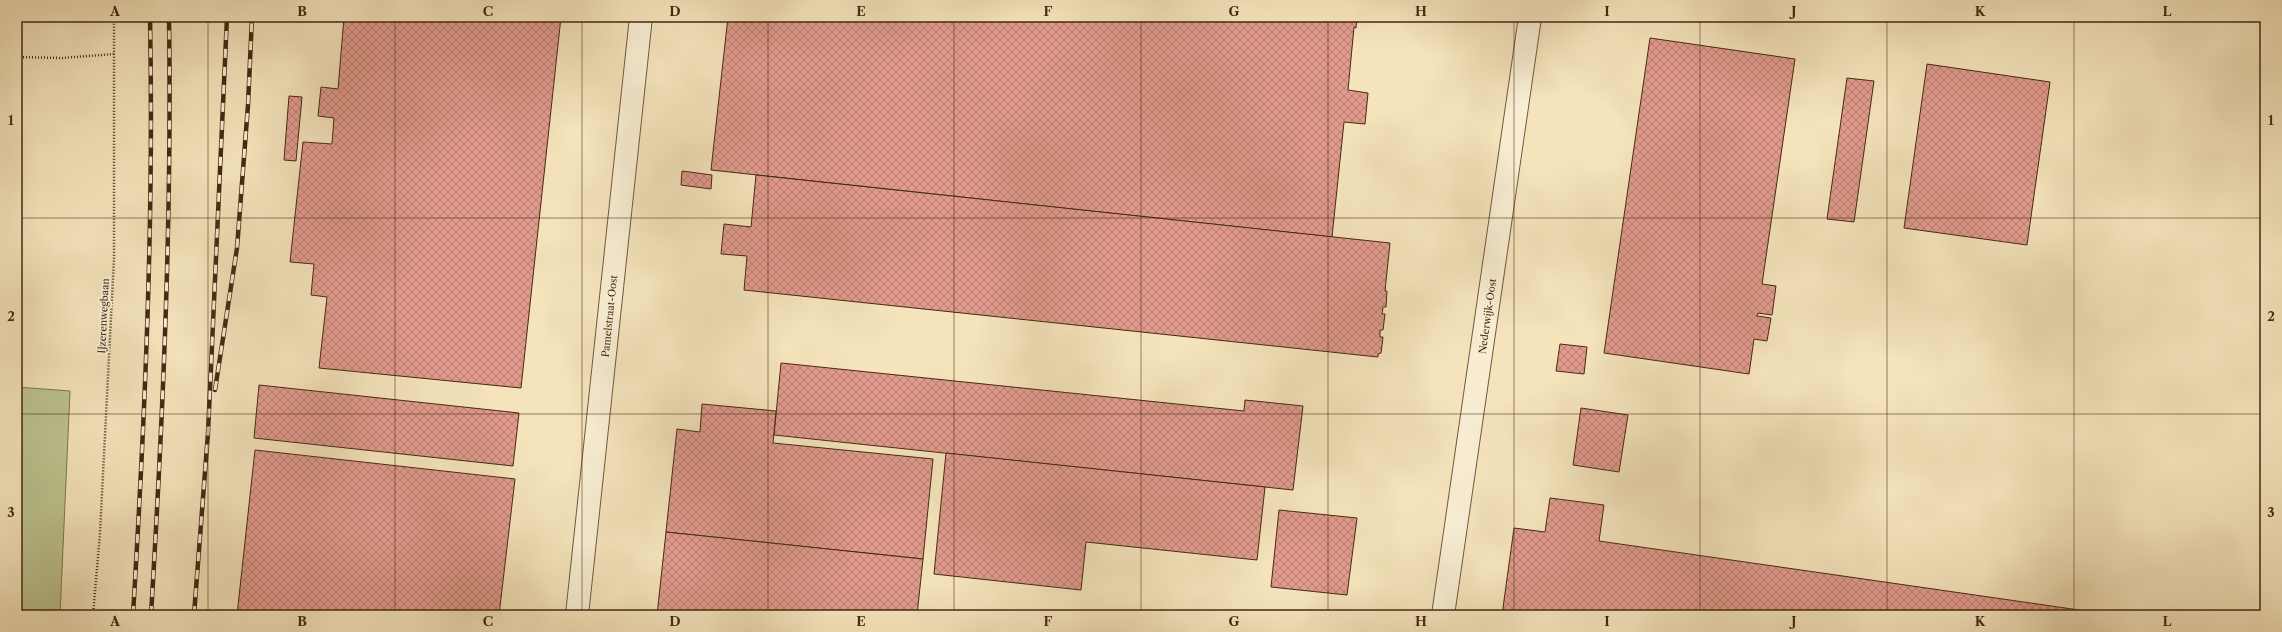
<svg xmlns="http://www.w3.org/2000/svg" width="2282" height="632" font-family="'Libre Caslon Text',serif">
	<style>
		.green { fill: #bcc390; stroke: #807650 }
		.building { fill: url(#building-cross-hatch); stroke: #452911 }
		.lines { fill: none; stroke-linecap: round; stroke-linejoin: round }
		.street-casing { stroke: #71583c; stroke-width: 24 }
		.path { stroke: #452911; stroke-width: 2.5; stroke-dasharray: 1 2; stroke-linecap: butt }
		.street { stroke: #f8edd3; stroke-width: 22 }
		.rail-casing { stroke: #452911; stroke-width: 4.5 }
		.rail { stroke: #f8edd3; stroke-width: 3; stroke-dasharray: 9; stroke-linecap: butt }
		.grid { fill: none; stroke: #452911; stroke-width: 1; stroke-opacity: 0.55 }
		.labels { text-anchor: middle; stroke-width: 4; stroke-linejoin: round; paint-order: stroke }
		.street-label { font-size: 10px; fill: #452911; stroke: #f8edd3 }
		.neatline { fill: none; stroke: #452911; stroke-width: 1.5 }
		.grid-label { font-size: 13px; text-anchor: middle; font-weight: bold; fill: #452911 }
	</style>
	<defs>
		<pattern id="building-cross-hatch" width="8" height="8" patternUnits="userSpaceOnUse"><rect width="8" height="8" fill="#e19a8d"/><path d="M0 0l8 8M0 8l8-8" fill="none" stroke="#b87e72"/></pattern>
	</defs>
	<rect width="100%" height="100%" fill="#f4e3bb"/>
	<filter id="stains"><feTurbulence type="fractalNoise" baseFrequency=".005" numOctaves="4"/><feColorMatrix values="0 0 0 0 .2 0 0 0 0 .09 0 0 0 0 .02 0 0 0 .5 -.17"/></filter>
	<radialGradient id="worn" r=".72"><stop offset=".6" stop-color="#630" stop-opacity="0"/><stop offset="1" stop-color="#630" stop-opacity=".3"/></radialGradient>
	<path class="green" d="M17 387 70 391 60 615H17Z"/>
	<g class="building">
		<path d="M344 17H561L521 388 319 368 327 297 311 295 314 264 290 262 303 142 332 144 334 118 318 116 321 87 338 89Z"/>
		<path d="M728 17H1357L1356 28 1354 27 1348 90 1368 93 1365 124 1344 122 1332 237 711 170Z"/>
		<path d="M1650 38 1795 59 1762 284 1776 286 1772 315 1758 313 1757 316 1771 318 1767 341 1754 339 1749 374 1604 353Z"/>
		<path d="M1927 64 2050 82 2027 245 1904 228Z"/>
		<path d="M1847 78 1874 81 1854 222 1827 219Z"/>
		<path d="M289 96 302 97 296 161 284 160Z"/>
		<path d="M682 171 712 175 711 189 681 185Z"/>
		<path d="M756 175 1390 243 1385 291H1387L1386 307H1383L1382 314H1385L1383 330H1380V337H1383L1381 353 1378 354V357L744 290 747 256 721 254 724 224 751 227Z"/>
		<path d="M1560 344 1587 347 1584 374 1556 371Z"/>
		<path d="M781 363 1244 411 1245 400 1303 406 1293 490 774 435Z"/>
		<path d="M259 385 519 413 513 466 254 438Z"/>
		<path d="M702 404 776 411 773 443 933 459 923 559 666 532 677 429 700 432Z"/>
		<path d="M1581 408 1628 415 1619 472 1573 465Z"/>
		<path d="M255 450 515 479 499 615H237Z"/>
		<path d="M946 453 1265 487 1257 560 1086 542 1081 590 934 574Z"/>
		<path d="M1550 498 1604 505 1599 541 2114 615H1502L1514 528 1545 532Z"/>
		<path d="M1279 510 1357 518 1347 595 1271 587Z"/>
		<path d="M666 532 923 559 917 615H657Z"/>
	</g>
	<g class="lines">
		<defs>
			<g id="street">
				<path d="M577 615 641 17"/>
				<path d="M1443 615 1530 17"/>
			</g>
		</defs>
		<use href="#street" class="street-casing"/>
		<g class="path">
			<path d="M17 57 62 58 114 54"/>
			<path d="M93 615 100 533 114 259V17"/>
		</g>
		<use href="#street" class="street"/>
		<defs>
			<g id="rail">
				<path d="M215 390 237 248 248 105 252 17"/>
				<path d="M133 615C145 416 154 217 150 17"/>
				<path d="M151 615C163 416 172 217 169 17"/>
				<path d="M194 615 208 433 227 17"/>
			</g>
		</defs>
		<use href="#rail" class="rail-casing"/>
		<use href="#rail" class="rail"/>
	</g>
	<path class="grid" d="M208 17V615M395 17V615M582 17V615M768 17V615M954 17V615M1141 17V615M1328 17V615M1514 17V615M1700 17V615M1887 17V615M2074 17V615M17 218H2265M17 414H2265"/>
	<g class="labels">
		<g class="street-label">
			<text transform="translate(103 316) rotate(-87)" y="4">IJzerenwegbaan</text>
			<text transform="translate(609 316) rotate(-84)" y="4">Pamelstraat-Oost</text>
			<text transform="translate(1487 316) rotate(-82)" y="4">Nederwijk-Oost</text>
		</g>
	</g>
	<rect width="2282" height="632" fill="none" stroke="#f4e3bb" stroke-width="44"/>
	<rect x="22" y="22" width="2238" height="588" class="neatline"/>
	<g class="grid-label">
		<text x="115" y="16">A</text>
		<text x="302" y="16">B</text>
		<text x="488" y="16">C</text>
		<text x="675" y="16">D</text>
		<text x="861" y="16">E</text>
		<text x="1048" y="16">F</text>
		<text x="1234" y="16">G</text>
		<text x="1421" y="16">H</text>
		<text x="1607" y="16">I</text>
		<text x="1794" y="16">J</text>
		<text x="1980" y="16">K</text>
		<text x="2167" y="16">L</text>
		<text x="11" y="125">1</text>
		<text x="2271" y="125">1</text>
		<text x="11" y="321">2</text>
		<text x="2271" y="321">2</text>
		<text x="11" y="517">3</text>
		<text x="2271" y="517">3</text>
		<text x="115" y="626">A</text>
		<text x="302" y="626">B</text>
		<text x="488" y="626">C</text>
		<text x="675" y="626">D</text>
		<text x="861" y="626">E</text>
		<text x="1048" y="626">F</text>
		<text x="1234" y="626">G</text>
		<text x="1421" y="626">H</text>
		<text x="1607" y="626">I</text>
		<text x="1794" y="626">J</text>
		<text x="1980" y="626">K</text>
		<text x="2167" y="626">L</text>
	</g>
	<rect width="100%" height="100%" filter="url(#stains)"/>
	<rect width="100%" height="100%" fill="url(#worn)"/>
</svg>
